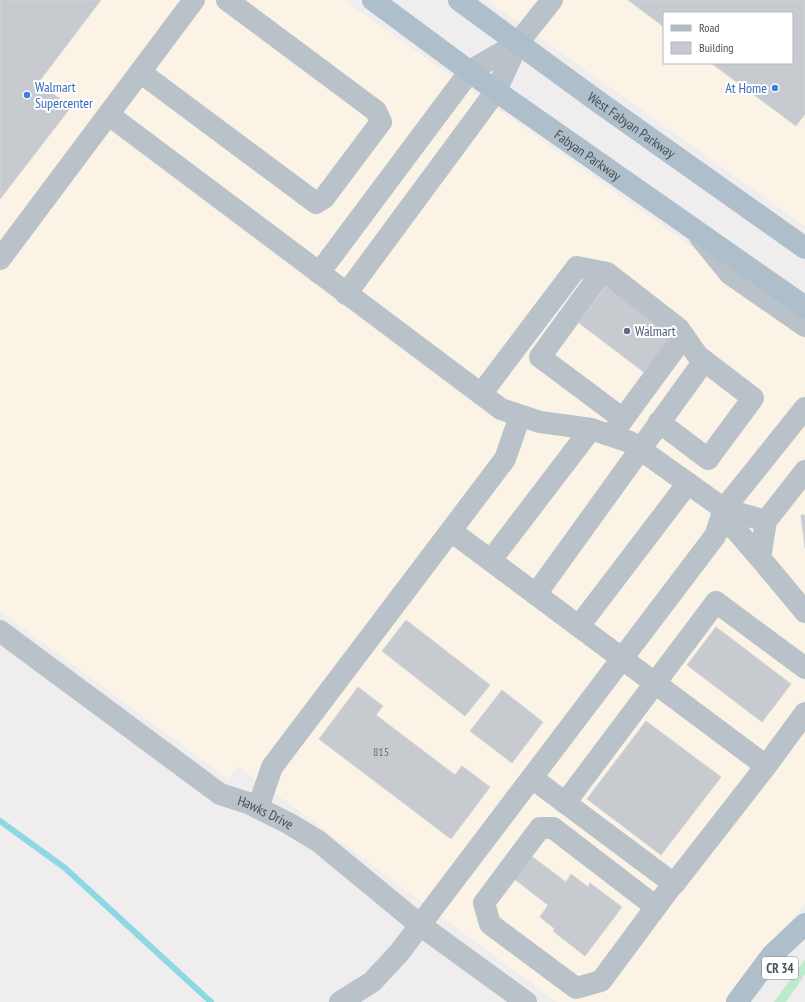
<svg xmlns="http://www.w3.org/2000/svg" width="805" height="1002" font-family="'PT Sans Narrow',sans-serif">
	<style>
		.commercial { fill: #faf3e6; fill-rule: evenodd }
		.green { fill: #beeacc }
		.lines { fill: none; stroke-linecap: round; stroke-linejoin: round }
		.stream { stroke: #8ed8e4; stroke-width: 6 }
		.building { fill: #c7cacf; stroke: #d1d4d8 }
		.minor { stroke: #b9c2c8; stroke-width: 22 }
		.major { stroke: #aebeca; stroke-width: 22 }
		.shop-dot { fill: #3f7fe0; stroke: #fff; stroke-width: 1.5 }
		.service-dot { fill: #5c6f8a; stroke: #fff; stroke-width: 1.5 }
		.labels { text-anchor: middle; stroke-width: 4; stroke-linejoin: round; paint-order: stroke }
		.number-label { font-size: 12px; fill: #676f76 }
		.shield { fill: #fff; stroke: #7e858a; stroke-width: 1 }
		.shield-label { font-size: 13px; font-weight: bold; fill: #475158 }
		.shop-label { font-size: 14px; fill: #366cbe; stroke: #fff; text-anchor: start }
		.street-label { font-size: 14px; fill: #475158; stroke: #fff }
		.service-label { font-size: 14px; fill: #4e5e75; stroke: #fff; text-anchor: start }
	</style>
	<rect width="100%" height="100%" fill="#efeded"/>
	<g class="commercial">
		<path d="M0 0H344L805 327V903L733 1002H557L238 766 228 779 0 611Z"/>
		<path d="M487 0H805V226ZM664 13H792V63H664Z"/>
	</g>
	<path class="green" d="M805 959V974L786 1002H774Z"/>
	<g class="lines">
		<path class="stream" d="M0 821 65 868 211 1002"/>
	</g>
	<g class="building">
		<path d="M0 0H101L38 83 71 107 0 199Z"/>
		<path d="M628 0H805V114L796 126 711 63H792V13H664V27Z"/>
		<path d="M606 286 676 338 649 376 579 323Z"/>
		<path d="M801 515H805V548Z"/>
		<path d="M406 620 490 685 465 716 382 651Z"/>
		<path d="M716 627 791 684 762 722 687 665Z"/>
		<path d="M358 687 383 706 376 715 455 775 462 766 490 787 451 839 319 739Z"/>
		<path d="M502 690 543 722 512 763 470 731Z"/>
		<path d="M646 721 721 777 661 855 587 799Z"/>
		<path d="M530 855 566 882 571 874 588 887 590 883 622 907 585 956 553 931 555 929 540 917 548 905 513 878Z"/>
	</g>
	<g class="lines">
		<g class="minor">
			<path d="M140 72 316 203 324 198 381 122 376 111 227 0"/>
			<path d="M109 115 501 409 540 422 591 429 630 442 724 509 766 521"/>
			<path d="M700 237 730 274 805 326"/>
			<path d="M0 259 194 0"/>
			<path d="M602 272 540 357 623 419"/>
			<path d="M319 273 470 71 518 43"/>
			<path d="M346 294 496 91 518 43 552 0"/>
			<path d="M481 394 577 267 607 273 679 329 698 356 753 398 708 459 659 422"/>
			<path d="M615 430 684 336"/>
			<path d="M805 471 766 521 760 558 805 612"/>
			<path d="M720 523 735 529 760 558"/>
			<path d="M451 531 766 766 674 884 532 778"/>
			<path d="M491 560 591 429"/>
			<path d="M536 594 704 361"/>
			<path d="M579 626 688 483"/>
			<path id="s1" d="M0 631 220 794 248 803 288 823 318 841 420 925 526 1002"/>
			<path d="M766 766 805 713"/>
			<path d="M565 803 716 602 805 668"/>
			<path d="M258 808 272 767 505 459 520 416"/>
			<path d="M656 907 553 828H540L484 903 490 924 576 988 601 981 673 884"/>
			<path d="M340 1002 372 982 399 953 420 925 715 536 724 509 805 408"/>
		</g>
		<g class="major">
			<path id="s2" d="M373 0 496 91 805 307"/>
			<path id="s3" d="M459 0 600 103 805 248"/>
			<path d="M737 1002 772 955 805 924"/>
		</g>
	</g>
	<g class="shop-dot">
		<circle cx="775" cy="88" r="4"/>
		<circle cx="27" cy="95" r="4"/>
	</g>
	<circle class="service-dot" cx="627" cy="331" r="4"/>
	<g class="labels">
		<g class="number-label">
			<text x="381" y="756">815</text>
		</g>
		<rect class="shield" x="762" y="957" width="36" height="22" rx="3"/>
		<g class="shield-label">
			<text x="780" y="973">CR 34</text>
		</g>
		<g class="shop-label">
			<text x="35" y="92">Walmart<tspan x="35" dy="16">Supercenter</tspan></text>
			<text x="767" y="93" text-anchor="end">At Home</text>
		</g>
		<g class="street-label">
			<text dy="5" stroke="none"><textPath href="#s3" startOffset="213">West Fabyan Parkway</textPath></text>
			<text dy="5" stroke="none"><textPath href="#s2" startOffset="265">Fabyan Parkway</textPath></text>
			<text dy="5" stroke="none"><textPath href="#s1" startOffset="323">Hawks Drive</textPath></text>
		</g>
		<g class="service-label">
			<text x="635" y="336">Walmart</text>
		</g>
	</g>
	<rect x="663" y="12" width="130" height="52" fill="#ffffff" stroke="#b5b9bc"/>
	<rect x="671" y="25" width="20" height="6" fill="#aebeca" stroke="#b5b9bc"/>
	<text x="699" y="32" font-size="12" fill="#475158">Road</text>
	<rect x="671" y="42" width="20" height="12" fill="#c7cacf" stroke="#b5b9bc"/>
	<text x="699" y="52" font-size="12" fill="#475158">Building</text>
</svg>
